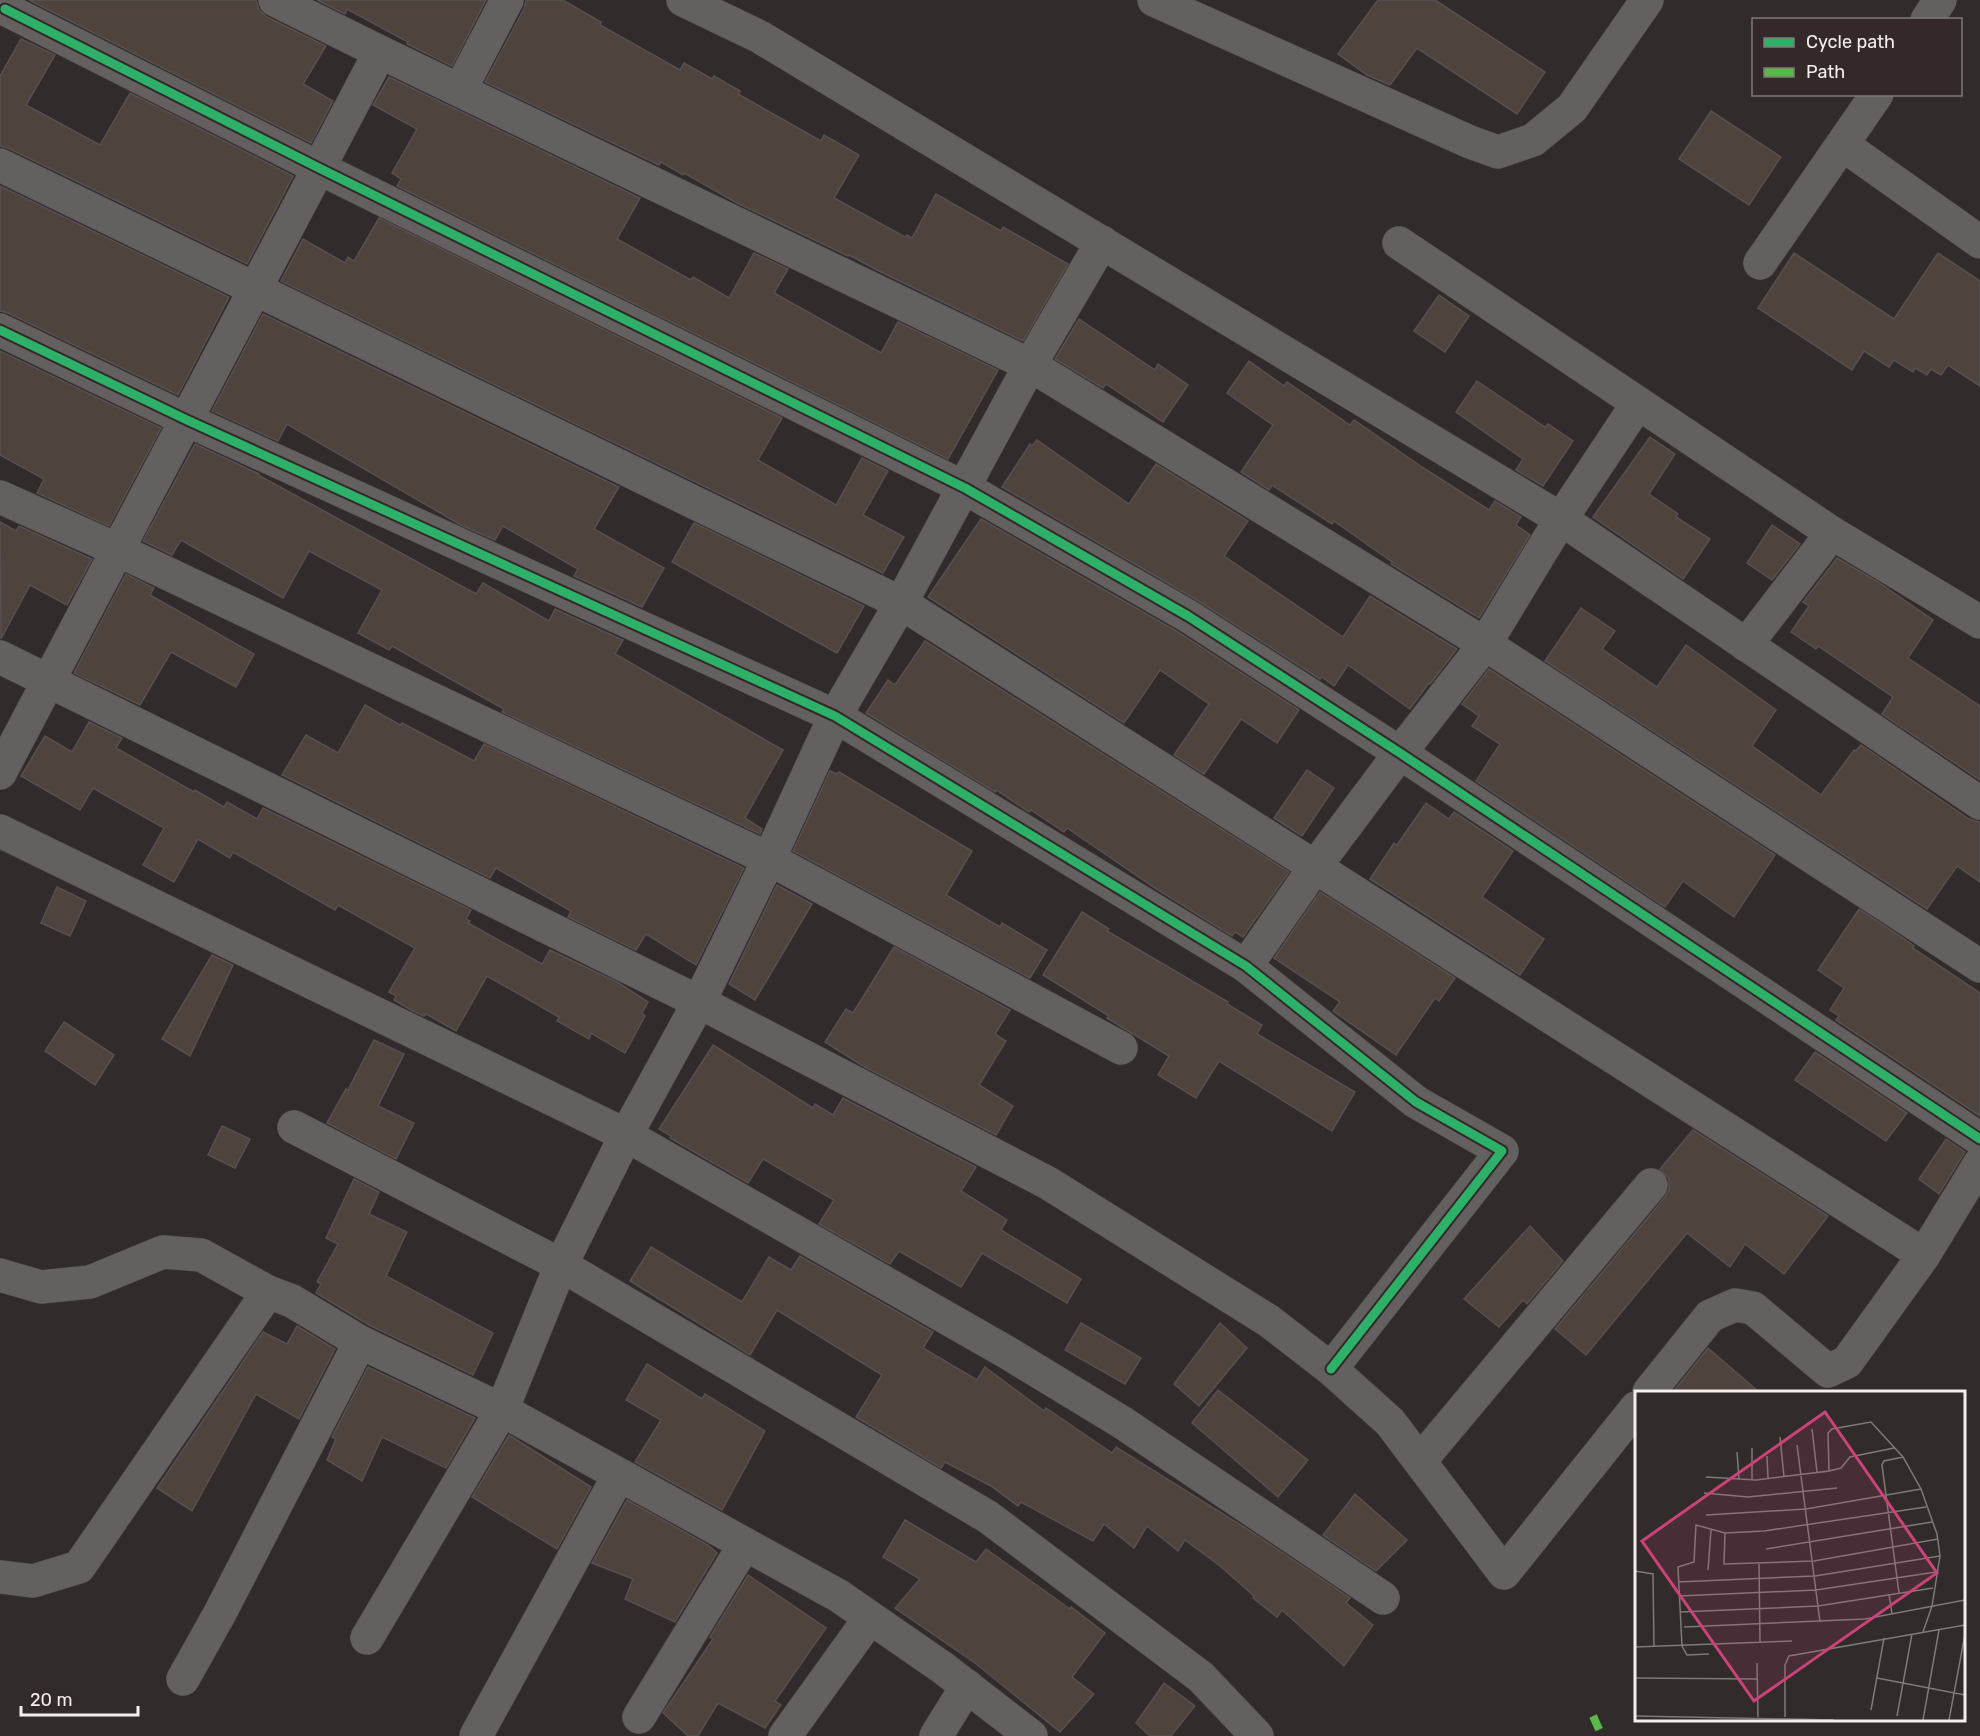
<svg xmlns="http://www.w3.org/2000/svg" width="1980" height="1736" font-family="Rubik,sans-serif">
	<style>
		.building { fill: #4f433e; stroke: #565150; stroke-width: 1.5 }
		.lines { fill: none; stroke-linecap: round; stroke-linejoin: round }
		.minor-casing { stroke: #4d4848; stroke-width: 34 }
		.tertiary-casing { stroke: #4d4848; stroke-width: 34 }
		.minor { stroke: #646060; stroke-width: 33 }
		.tertiary { stroke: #646060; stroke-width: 33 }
		.quiet { stroke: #58b947; stroke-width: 8; stroke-dasharray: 15 8; stroke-linecap: butt }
		.cycleway-casing { stroke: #332929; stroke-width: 13 }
		.cycleway { stroke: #2db169; stroke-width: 9 }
		.inset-road { fill: none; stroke: #7f7979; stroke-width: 1.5 }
		.view { fill: #cc4378; fill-opacity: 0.15; stroke: #cc4378; stroke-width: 3 }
		.inset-edge { fill: none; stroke: #f5eeee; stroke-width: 3 }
	</style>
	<rect width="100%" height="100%" fill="#312b2b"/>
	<g class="building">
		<path d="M29 0H256L259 10 267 17 326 46 303 84 333 101 311 143Z"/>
		<path d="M317 0H486L452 66 407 44 408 42 347 9 345 14Z"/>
		<path d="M526 0H563L601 22 600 25 680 70 684 63 712 79 714 76 740 91 738 94 821 141 824 135 859 155 834 198 905 237 907 235 912 238 936 194 1001 231 1003 227 1068 264 1023 341 877 270 849 255 848 256 737 203 684 173 683 175 661 162 659 165 485 82 524 9Z"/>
		<path d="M1378 0H1435L1545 72 1517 114 1417 48 1390 85 1367 75 1338 54Z"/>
		<path d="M21 39 55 55 26 105 100 145 130 93 293 176 247 264 8 148 0 146V76Z"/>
		<path d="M389 77 640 198 617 239 691 280 693 277 729 298 754 253 788 269 774 293 881 353 898 322 998 370 948 459 397 186 401 179 392 173 417 129 373 105Z"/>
		<path d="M1711 111 1781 157 1749 205 1679 159Z"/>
		<path d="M0 186 229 297 178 395 8 313 0 311Z"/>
		<path d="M379 218 782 418 758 460 836 505 862 458 888 471 863 515 904 537 883 573 281 281 303 239 345 263 348 257 354 261Z"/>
		<path d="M1794 253 1894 319 1938 253 1980 281V386L1948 365 1941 375 1931 369 1927 375 1915 368 1913 372 1894 360 1889 367 1864 351 1852 370 1758 308Z"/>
		<path d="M1439 295 1469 316 1445 352 1414 331Z"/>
		<path d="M263 314 619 487 594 529 664 568 642 607 574 576 578 569 503 526 495 540 461 525 287 424 278 441 212 411Z"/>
		<path d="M1079 319 1155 370 1158 364 1188 385 1163 422 1106 384 1103 388 1055 359Z"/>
		<path d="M0 351 161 428 109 526 37 493 44 479 0 455Z"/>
		<path d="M1249 361 1284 386 1287 382 1350 425 1354 420 1422 467 1489 510 1495 501 1521 517 1516 525 1530 535 1479 618 1391 564 1392 562 1334 521 1332 524 1272 485 1269 490 1241 472 1273 425 1227 393Z"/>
		<path d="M1477 381 1545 427 1548 424 1573 441 1543 486 1516 470 1523 459 1456 412Z"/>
		<path d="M1650 437 1675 454 1649 494 1678 514 1676 517 1710 539 1683 579 1593 517Z"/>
		<path d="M1037 440 1129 504 1156 464 1248 521 1224 556 1343 637 1370 596 1457 649 1430 684 1429 683 1410 709 1348 665 1334 686 1322 677 1320 679 1197 600 1002 487 1030 444 1032 446Z"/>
		<path d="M195 444 259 474 258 475 476 594 483 583 549 621 555 609 623 640 615 654 783 750 745 818 762 829 760 834 502 712 504 709 392 646 389 650 358 633 382 590 309 551 283 598 181 540 172 555 143 541Z"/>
		<path d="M981 519 1178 632 1299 710 1277 743 1241 719 1204 774 1174 755 1209 704 1160 670 1124 723 928 597Z"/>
		<path d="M0 522 16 531 19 526 92 559 67 605 30 585 1 639Z"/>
		<path d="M694 523 864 606 837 653 672 562Z"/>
		<path d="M1772 525 1800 544 1772 580 1747 563Z"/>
		<path d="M1837 558 1878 582 1933 620 1908 658 1980 706V780L1882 714 1893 697 1818 646 1816 649 1791 632 1809 606 1803 602Z"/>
		<path d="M126 574 154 588 150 595 254 654 236 687 171 652 140 705 74 673Z"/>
		<path d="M1581 608 1615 631 1602 649 1657 687 1686 645 1776 710 1752 746 1821 795 1854 750 1856 751 1861 745 1969 819 1980 822V882L1957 866 1927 909 1545 661Z"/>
		<path d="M925 641 1289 872 1243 937 1235 932 1232 936 1155 888 1067 828 1064 832 1031 810 1029 812 996 790 995 792 866 713 888 680 895 685Z"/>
		<path d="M1489 669 1775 855 1734 917 1683 881 1665 907 1476 781 1500 744 1472 726 1479 716 1462 704Z"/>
		<path d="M365 705 400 725 402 723 474 761 484 744 744 868 696 965 646 934 636 950 568 917 571 911 496 868 490 878 282 775 306 735 338 753Z"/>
		<path d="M89 722 122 738 116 748 194 792 195 790 224 807 227 802 257 819 263 808 471 910 466 919 470 921 468 923 542 964 550 950 617 982 648 1002 642 1013 645 1016 625 1053 591 1033 589 1039 557 1021 559 1017 487 976 456 1031 426 1014 424 1016 413 1011 394 1000 396 996 389 992 415 948 338 905 335 910 233 852 230 858 198 839 174 882 143 865 164 828 93 788 80 810 21 776 45 736 72 752Z"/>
		<path d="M1307 770 1334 788 1302 836 1274 818Z"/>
		<path d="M830 771 837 774 839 772 972 851 946 895 1000 927 1002 923 1047 950 1030 978 793 851Z"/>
		<path d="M1426 803 1449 819 1454 812 1513 851 1482 897 1544 939 1520 975 1370 879 1394 843 1397 845Z"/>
		<path d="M777 885 812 904 755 1000 729 984Z"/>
		<path d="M57 887 86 901 70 936 41 923Z"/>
		<path d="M1320 892 1455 978 1439 1001 1435 998 1396 1055 1333 1011 1340 1002 1274 958Z"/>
		<path d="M1859 909 1906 940 1914 946 1913 948 1980 993V1116L1836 1020 1839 1016 1830 1010 1844 988 1818 970Z"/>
		<path d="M1082 912 1109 929 1107 931 1228 1002 1227 1004 1262 1025 1257 1034 1355 1092 1332 1131 1219 1061 1196 1098 1158 1075 1169 1056 1107 1018 1109 1016 1043 975Z"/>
		<path d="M894 947 1010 1010 995 1034 1006 1041 979 1085 1013 1106 996 1135 863 1066 825 1042 846 1009 853 1013Z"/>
		<path d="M212 955 233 965 190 1056 162 1039Z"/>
		<path d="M64 1022 114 1055 95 1085 45 1051Z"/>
		<path d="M374 1040 404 1054 378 1106 414 1123 396 1159 327 1123 346 1089 348 1090Z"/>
		<path d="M713 1045 813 1108 815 1104 833 1115 843 1098 976 1167 961 1191 1007 1220 1001 1230 1081 1279 1067 1303 982 1253 961 1287 899 1251 890 1264 819 1224 834 1200 763 1159 748 1183 670 1138 671 1136 659 1129Z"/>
		<path d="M1815 1052 1907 1113 1886 1141 1795 1080Z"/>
		<path d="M222 1126 250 1139 235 1168 208 1155Z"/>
		<path d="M1693 1130 1828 1216 1784 1274 1745 1244 1730 1267 1687 1233 1586 1355 1555 1329 1665 1197 1669 1189V1179L1660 1169Z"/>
		<path d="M1946 1139 1965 1152 1939 1194 1919 1179Z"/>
		<path d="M354 1179 379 1192 369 1214 407 1232 386 1276 493 1333 473 1375 369 1325 316 1293 321 1284 317 1282 338 1244 326 1238Z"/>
		<path d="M1530 1226 1563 1261 1527 1304 1523 1300 1499 1327 1464 1299Z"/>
		<path d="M651 1247 742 1302 769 1257 791 1270 800 1256 933 1332 923 1348 977 1380 985 1367 1044 1411 1046 1408 1112 1453 1116 1447 1244 1527 1350 1598 1346 1603 1373 1625 1344 1666 1282 1610 1277 1617 1253 1598 1254 1596 1220 1566 1185 1540 1178 1551 1147 1526 1134 1548 1104 1524 1093 1541 1021 1502 1018 1506 991 1486 945 1462 941 1468 856 1417 882 1375 777 1310 750 1355 630 1281Z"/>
		<path d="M1081 1323 1141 1358 1125 1384 1065 1350Z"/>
		<path d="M1220 1323 1247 1348 1199 1406 1174 1384Z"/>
		<path d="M297 1326 335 1349 299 1419 256 1394 192 1511 157 1488 263 1332 287 1344Z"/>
		<path d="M1708 1348 1759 1392H1673Z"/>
		<path d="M647 1364 702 1399 705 1394 765 1431 722 1510 635 1462 661 1420 626 1400Z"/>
		<path d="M368 1367 475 1418 446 1468 382 1437 362 1481 327 1460 336 1439 332 1437Z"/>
		<path d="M1218 1390 1308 1460 1278 1497 1192 1423Z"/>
		<path d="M509 1435 591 1487 557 1549 472 1497Z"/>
		<path d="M1355 1494 1407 1540 1376 1571 1323 1535Z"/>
		<path d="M627 1500 708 1545 717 1553 675 1622 625 1599 633 1579 592 1563Z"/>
		<path d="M905 1520 976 1562 986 1549 1070 1609 1071 1607 1105 1633 1072 1677 1094 1694 1060 1732 975 1663 895 1608 920 1579 883 1557Z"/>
		<path d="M748 1575 826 1628 775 1701 781 1705 765 1728 718 1703 698 1736H688L663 1713 713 1639 710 1637Z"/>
		<path d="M1164 1683 1195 1706 1171 1736H1150L1136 1723Z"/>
	</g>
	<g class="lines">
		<defs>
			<g id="minor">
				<path d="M275 0 380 52 1030 365 1485 644 1980 966"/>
				<path d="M683 0 760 37 1561 519 1980 803"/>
				<path d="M5 9 319 168 965 488 1188 616 1400 753 1980 1139"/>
				<path d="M1927 20 1940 0"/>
				<path d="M460 90 507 0"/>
				<path d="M1843 145 1980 242"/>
				<path d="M0 165 901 603 1924 1255"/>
				<path d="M1399 243 1832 533 1980 622"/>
				<path d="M1760 263 1877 94"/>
				<path d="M0 330 187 420 835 716 1246 966 1416 1102 1502 1151 1331 1369"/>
				<path d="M0 497 118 550 769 859 1121 1048"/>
				<path d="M1746 645 1832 533"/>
				<path d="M0 657 699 1002 1048 1183 1269 1321 1331 1369 1390 1422 1504 1573 1636 1408"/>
				<path d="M0 773 380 52"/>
				<path d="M0 831 626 1135 1008 1353 1123 1423 1383 1598"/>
				<path d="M1246 966 1315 867 1400 753 1485 644 1561 519 1638 403"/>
				<path d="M294 1127 561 1265 988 1517 1201 1677 1257 1736"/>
				<path d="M0 1275 41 1287 90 1282 163 1252 201 1255 268 1292"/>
				<path d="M1649 1392 1710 1316 1735 1305 1753 1308 1828 1371 1847 1362 1924 1255 1980 1163"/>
				<path d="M1420 1461 1651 1185"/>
				<path d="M0 1577 33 1581 79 1567 268 1292 292 1301 360 1342 502 1410 839 1596 943 1668 1031 1736"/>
				<path d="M367 1638 502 1410 561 1265 626 1135 699 1002 769 859 835 716 901 603 1030 365 1102 242"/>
				<path d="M183 1679 220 1613 360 1342"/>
				<path d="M639 1717 745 1544"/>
				<path d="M476 1736 619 1475"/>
				<path d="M785 1736 870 1618"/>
				<path d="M936 1736 967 1686"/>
			</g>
			<path id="tertiary" d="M1154 0 1470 142 1498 152 1533 140 1572 108 1647 0"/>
		</defs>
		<use href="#minor" class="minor-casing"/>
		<use href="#tertiary" class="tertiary-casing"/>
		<use href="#minor" class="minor"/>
		<use href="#tertiary" class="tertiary"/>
		<path class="quiet" d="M1593 1716 1602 1736"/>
		<defs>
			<g id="cycleway">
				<path d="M5 9 319 168 965 488 1188 616 1400 753 1980 1139"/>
				<path d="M0 330 187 420 835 716 1246 966 1416 1102 1502 1151 1331 1369"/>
			</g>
		</defs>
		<use href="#cycleway" class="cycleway-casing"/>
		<use href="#cycleway" class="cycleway"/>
	</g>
	<g transform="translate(1635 1391)">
		<rect width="330" height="330" fill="#312b2b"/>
		<path class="inset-road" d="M177 38 182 81M145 46 149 86M162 54 185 231M102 61 104 89M132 65 133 87M194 80 206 77 215 66 259 57M71 86 121 89 194 80 193 42 197 38 236 31 268 66 286 98 302 143 305 165 297 215 288 241M117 89V57M69 102 113 106 202 97M71 124 171 118 286 98M90 142 89 173 179 170 303 148M131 158 297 131M124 173 125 251M73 179 76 139M0 180 18 183 19 256M43 191 180 185 305 165M264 202 247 74 249 70 268 66M254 203 257 223M44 205 181 199 301 181M46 221 183 215 298 197M49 236 230 228 330 209M0 256 157 250M74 263 52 264 47 255 43 176 59 171 61 134 90 142 129 140 291 116M122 272 123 326M0 287 122 288M242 287 330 304M236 319 249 247M0 325 199 329M262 325 277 243M150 326V274L154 265 330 234M288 329 304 239M314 329 330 243"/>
		<path class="view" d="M190 21 302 182 119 310 7 150Z"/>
		<rect width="330" height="330" class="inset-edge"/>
	</g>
	<rect x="1752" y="18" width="210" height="78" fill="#332929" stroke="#817878" stroke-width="1.5"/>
	<rect x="1764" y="38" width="30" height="9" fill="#2db169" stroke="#817878" stroke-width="1.5"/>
	<text x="1806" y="48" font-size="18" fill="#f5eeee">Cycle path</text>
	<rect x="1764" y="68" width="30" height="9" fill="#58b947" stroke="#817878" stroke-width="1.5"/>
	<text x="1806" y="78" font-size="18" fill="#f5eeee">Path</text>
	<path d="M21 1706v9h117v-9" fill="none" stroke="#f5eeee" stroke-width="3"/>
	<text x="30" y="1706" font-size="18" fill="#f5eeee" stroke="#332929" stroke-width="4.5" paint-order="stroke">20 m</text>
</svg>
